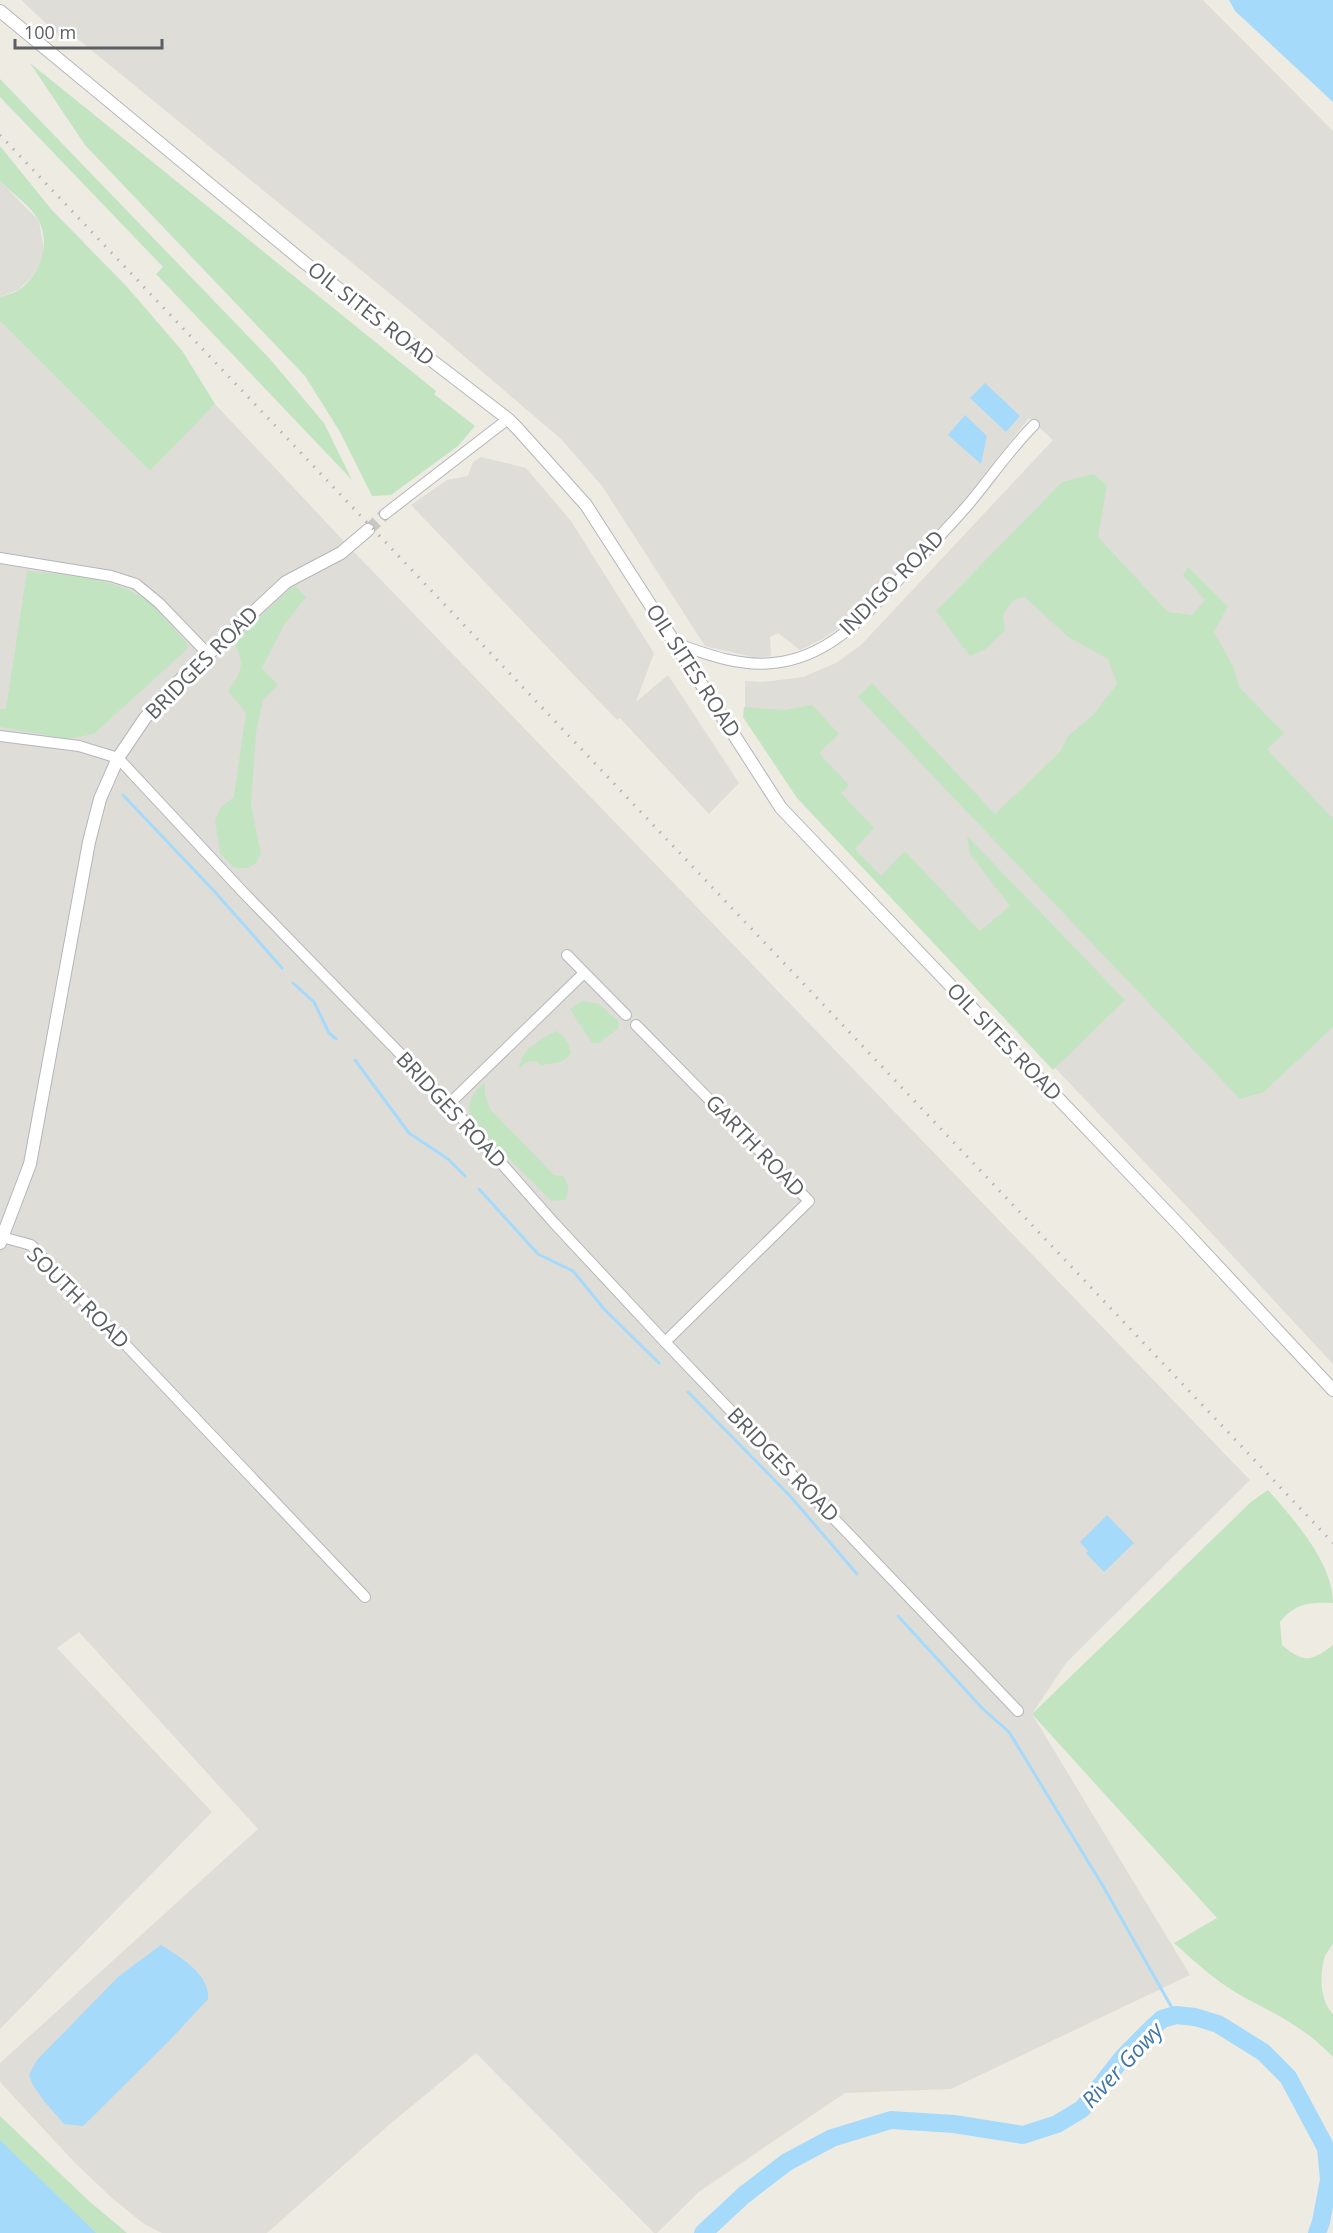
<svg xmlns="http://www.w3.org/2000/svg" width="1333" height="2233" font-family="'Open Sans',sans-serif">
	<style>
		.industrial { fill: #dfddd8 }
		.green { fill: #c3e4c1 }
		.water { fill: #a5dafb }
		.lines { fill: none; stroke-linecap: round; stroke-linejoin: round }
		.stream { stroke: #a5dafb; stroke-width: 3 }
		.river { stroke: #a5dafb; stroke-width: 18 }
		.tertiary-tunnel { stroke: #c9c8c3; stroke-width: 12; stroke-dasharray: 12 6; stroke-linecap: butt }
		.minor-casing { stroke: #b4b6ba; stroke-width: 12 }
		.tertiary-casing { stroke: #b4b6ba; stroke-width: 14 }
		.minor { stroke: #fff; stroke-width: 10 }
		.tertiary { stroke: #fff; stroke-width: 12 }
		.rail { stroke: #b2b3b3; stroke-width: 3; stroke-dasharray: 1.5 8; stroke-linecap: butt }
		.labels { text-anchor: middle; stroke-width: 6; stroke-linejoin: round; paint-order: stroke }
		.street-label { font-size: 21px; fill: #5b5f63; stroke: #fff }
		.water-label { font-size: 22px; font-style: italic; fill: #4176a4; stroke: #fff }
	</style>
	<rect width="100%" height="100%" fill="#eeebe3"/>
	<g class="industrial">
		<path d="M21 0H1203L1333 131V1364L1190 1210 800 799 745 716V681L763 682 803 677 836 663 861 645 1053 440 1029 418 956 510 852 620 822 639 800 650 778 633 770 637 771 656 757 658 705 646 602 486 561 439 416 315 90 49 73 35 66 42Z"/>
		<path d="M0 181 39 221 44 251 40 265 31 278 18 290 0 297Z"/>
		<path d="M0 321 150 471 215 404 355 553 1250 1480 1066 1663 1032 1714 1190 1975 951 2089 845 2093 700 2191 657 2233H654L476 2053 390 2124 267 2233H162L144 2224 112 2198 75 2163 0 2082V2063L258 1829 79 1632 57 1648 212 1812 0 2029Z"/>
		<path d="M481 457 526 468 571 521 654 653 636 702 668 675 739 783 709 814 620 718 617 720 411 505 447 480 468 476 473 462Z"/>
	</g>
	<g class="green">
		<path d="M30 63 436 391 434 394 475 426 458 446 391 495 372 496 340 432 305 376 85 145Z"/>
		<path d="M0 79 270 359 324 423 352 480 156 274 163 267 0 97Z"/>
		<path d="M0 146 51 209 128 288 183 352 215 404 150 471 0 321V297C5 295 12 294 17 291 40 277 51 245 39 221 31 206 12 193 0 181Z"/>
		<path d="M1093 474 1107 485 1098 537 1168 612 1192 615 1205 600 1183 575 1188 567 1228 606 1214 632 1234 668 1239 687 1284 733 1267 749 1333 819V1027L1264 1092 1240 1099 858 697 872 683 995 814 1060 752 1068 736 1093 715 1117 684 1108 659 1068 637 1025 597 1014 600 1003 614 1005 630 986 649 970 656 936 611 1062 482Z"/>
		<path d="M27 571C64 575 107 576 140 596 158 607 172 627 186 642L188 648 94 734 68 739 0 727V709H6Z"/>
		<path d="M294 585 306 597 284 625 262 668 278 685 263 700 256 732 251 804 261 854 256 863 248 868H234L220 853 215 820 221 807 234 797 246 713 228 691C240 674 246 665 235 645L245 631Z"/>
		<path d="M812 705 839 734 819 753 849 785 841 793 874 828 855 849 881 876 905 851 980 931 1010 906 970 854 967 836 1125 1000 1053 1070 797 798 743 717 744 707 784 710Z"/>
		<path d="M582 1001 599 1004 619 1022 618 1029 598 1043H592L570 1009Z"/>
		<path d="M556 1031C565 1037 569 1043 571 1053 564 1064 553 1063 541 1065L536 1061 527 1062 519 1068C523 1047 539 1041 556 1031Z"/>
		<path d="M485 1082V1096L490 1109 554 1175 563 1176C570 1185 569 1190 565 1200L551 1201 472 1121C464 1104 473 1093 485 1082Z"/>
		<path d="M1268 1490C1293 1519 1333 1562 1333 1603 1310 1602 1295 1603 1280 1622L1282 1645C1303 1663 1311 1662 1333 1645V1944C1331 1947 1327 1952 1325 1956 1319 1974 1320 2001 1333 2014V2057C1305 2027 1275 2014 1240 1995 1216 1981 1195 1962 1174 1943L1217 1918 1032 1714 1252 1501Z"/>
		<path d="M0 2116 90 2202 127 2233H0Z"/>
	</g>
	<g class="water">
		<path d="M1229 0H1333V102L1235 11Z"/>
		<path d="M985 383 1020 416 1006 432 970 398Z"/>
		<path d="M965 415 987 436 981 464 948 435Z"/>
		<path d="M1107 1515 1134 1543 1104 1572 1086 1553 1088 1551 1080 1542Z"/>
		<path d="M161 1945C179 1956 211 1975 208 1999L169 2041 83 2126 64 2124 44 2101 33 2085 29 2075 37 2060 119 1976Z"/>
		<path d="M0 2140 1 2141 96 2233H0Z"/>
	</g>
	<g class="lines">
		<g class="stream">
			<path d="M123 795 215 892 282 968"/>
			<path d="M293 983 314 1002 329 1033 336 1039"/>
			<path d="M355 1060 409 1133 448 1159 465 1176"/>
			<path d="M479 1189 538 1254 573 1271 605 1310 659 1363"/>
			<path d="M688 1392 791 1497 857 1574"/>
			<path d="M898 1616 983 1709 1009 1732 1103 1886 1176 2015"/>
		</g>
		<path class="river" d="M703 2233 744 2195 787 2162 832 2138 891 2120 954 2124 1023 2135 1057 2124 1082 2109 1124 2056 1151 2029 1162 2019 1176 2015 1195 2017 1218 2024 1263 2052 1288 2077 1326 2148 1329 2180 1321 2222 1317 2233"/>
		<path class="tertiary-tunnel" d="M368 530 385 514"/>
		<defs>
			<g id="minor">
				<path d="M385 514 508 419"/>
				<path d="M0 558 111 576 136 584 159 603 208 654"/>
				<path d="M675 643C706 654 739 667 773 663 829 658 866 615 902 576 924 553 946 530 967 506 990 479 1009 450 1034 425"/>
				<path d="M0 736 79 746 118 758 242 891 449 1104 555 1224 665 1342 1018 1711"/>
				<path d="M567 955 626 1015"/>
				<path d="M636 1025 809 1201 665 1342"/>
				<path d="M449 1104 584 973"/>
				<path d="M2 1237 31 1245 365 1597"/>
			</g>
			<g id="tertiary">
				<path d="M0 11 305 263 508 419 517 428 586 505 781 808 1181 1227 1333 1390"/>
				<path d="M0 1243 30 1164 89 842 100 799 118 758 145 718 176 684 286 582 341 553 368 530"/>
			</g>
		</defs>
		<use href="#minor" class="minor-casing"/>
		<use href="#tertiary" class="tertiary-casing"/>
		<use href="#minor" class="minor"/>
		<use href="#tertiary" class="tertiary"/>
		<path class="rail" d="M0 135 1333 1543"/>
	</g>
	<g class="labels">
		<g class="street-label">
			<text transform="translate(371 314) rotate(38)" y="7">OIL SITES ROAD</text>
			<text transform="translate(892 583) rotate(-45)" y="7">INDIGO ROAD</text>
			<text transform="translate(202 663) rotate(-45)" y="7">BRIDGES ROAD</text>
			<text transform="translate(693 671) rotate(57)" y="7">OIL SITES ROAD</text>
			<text transform="translate(1004 1042) rotate(46)" y="7">OIL SITES ROAD</text>
			<text transform="translate(451 1110) rotate(47)" y="7">BRIDGES ROAD</text>
			<text transform="translate(755 1146) rotate(46)" y="7">GARTH ROAD</text>
			<text transform="translate(78 1298) rotate(45)" y="7">SOUTH ROAD</text>
			<text transform="translate(783 1465) rotate(46)" y="7">BRIDGES ROAD</text>
		</g>
		<g class="water-label">
			<text transform="translate(1122 2065) rotate(-47)" y="8">River Gowy</text>
		</g>
	</g>
	<path d="M15 39v9h147v-9" fill="none" stroke="#5b5f63" stroke-width="3"/>
	<text x="24" y="39" font-size="18" fill="#5b5f63" stroke="#ffffff" stroke-width="4.5" paint-order="stroke">100 m</text>
</svg>
